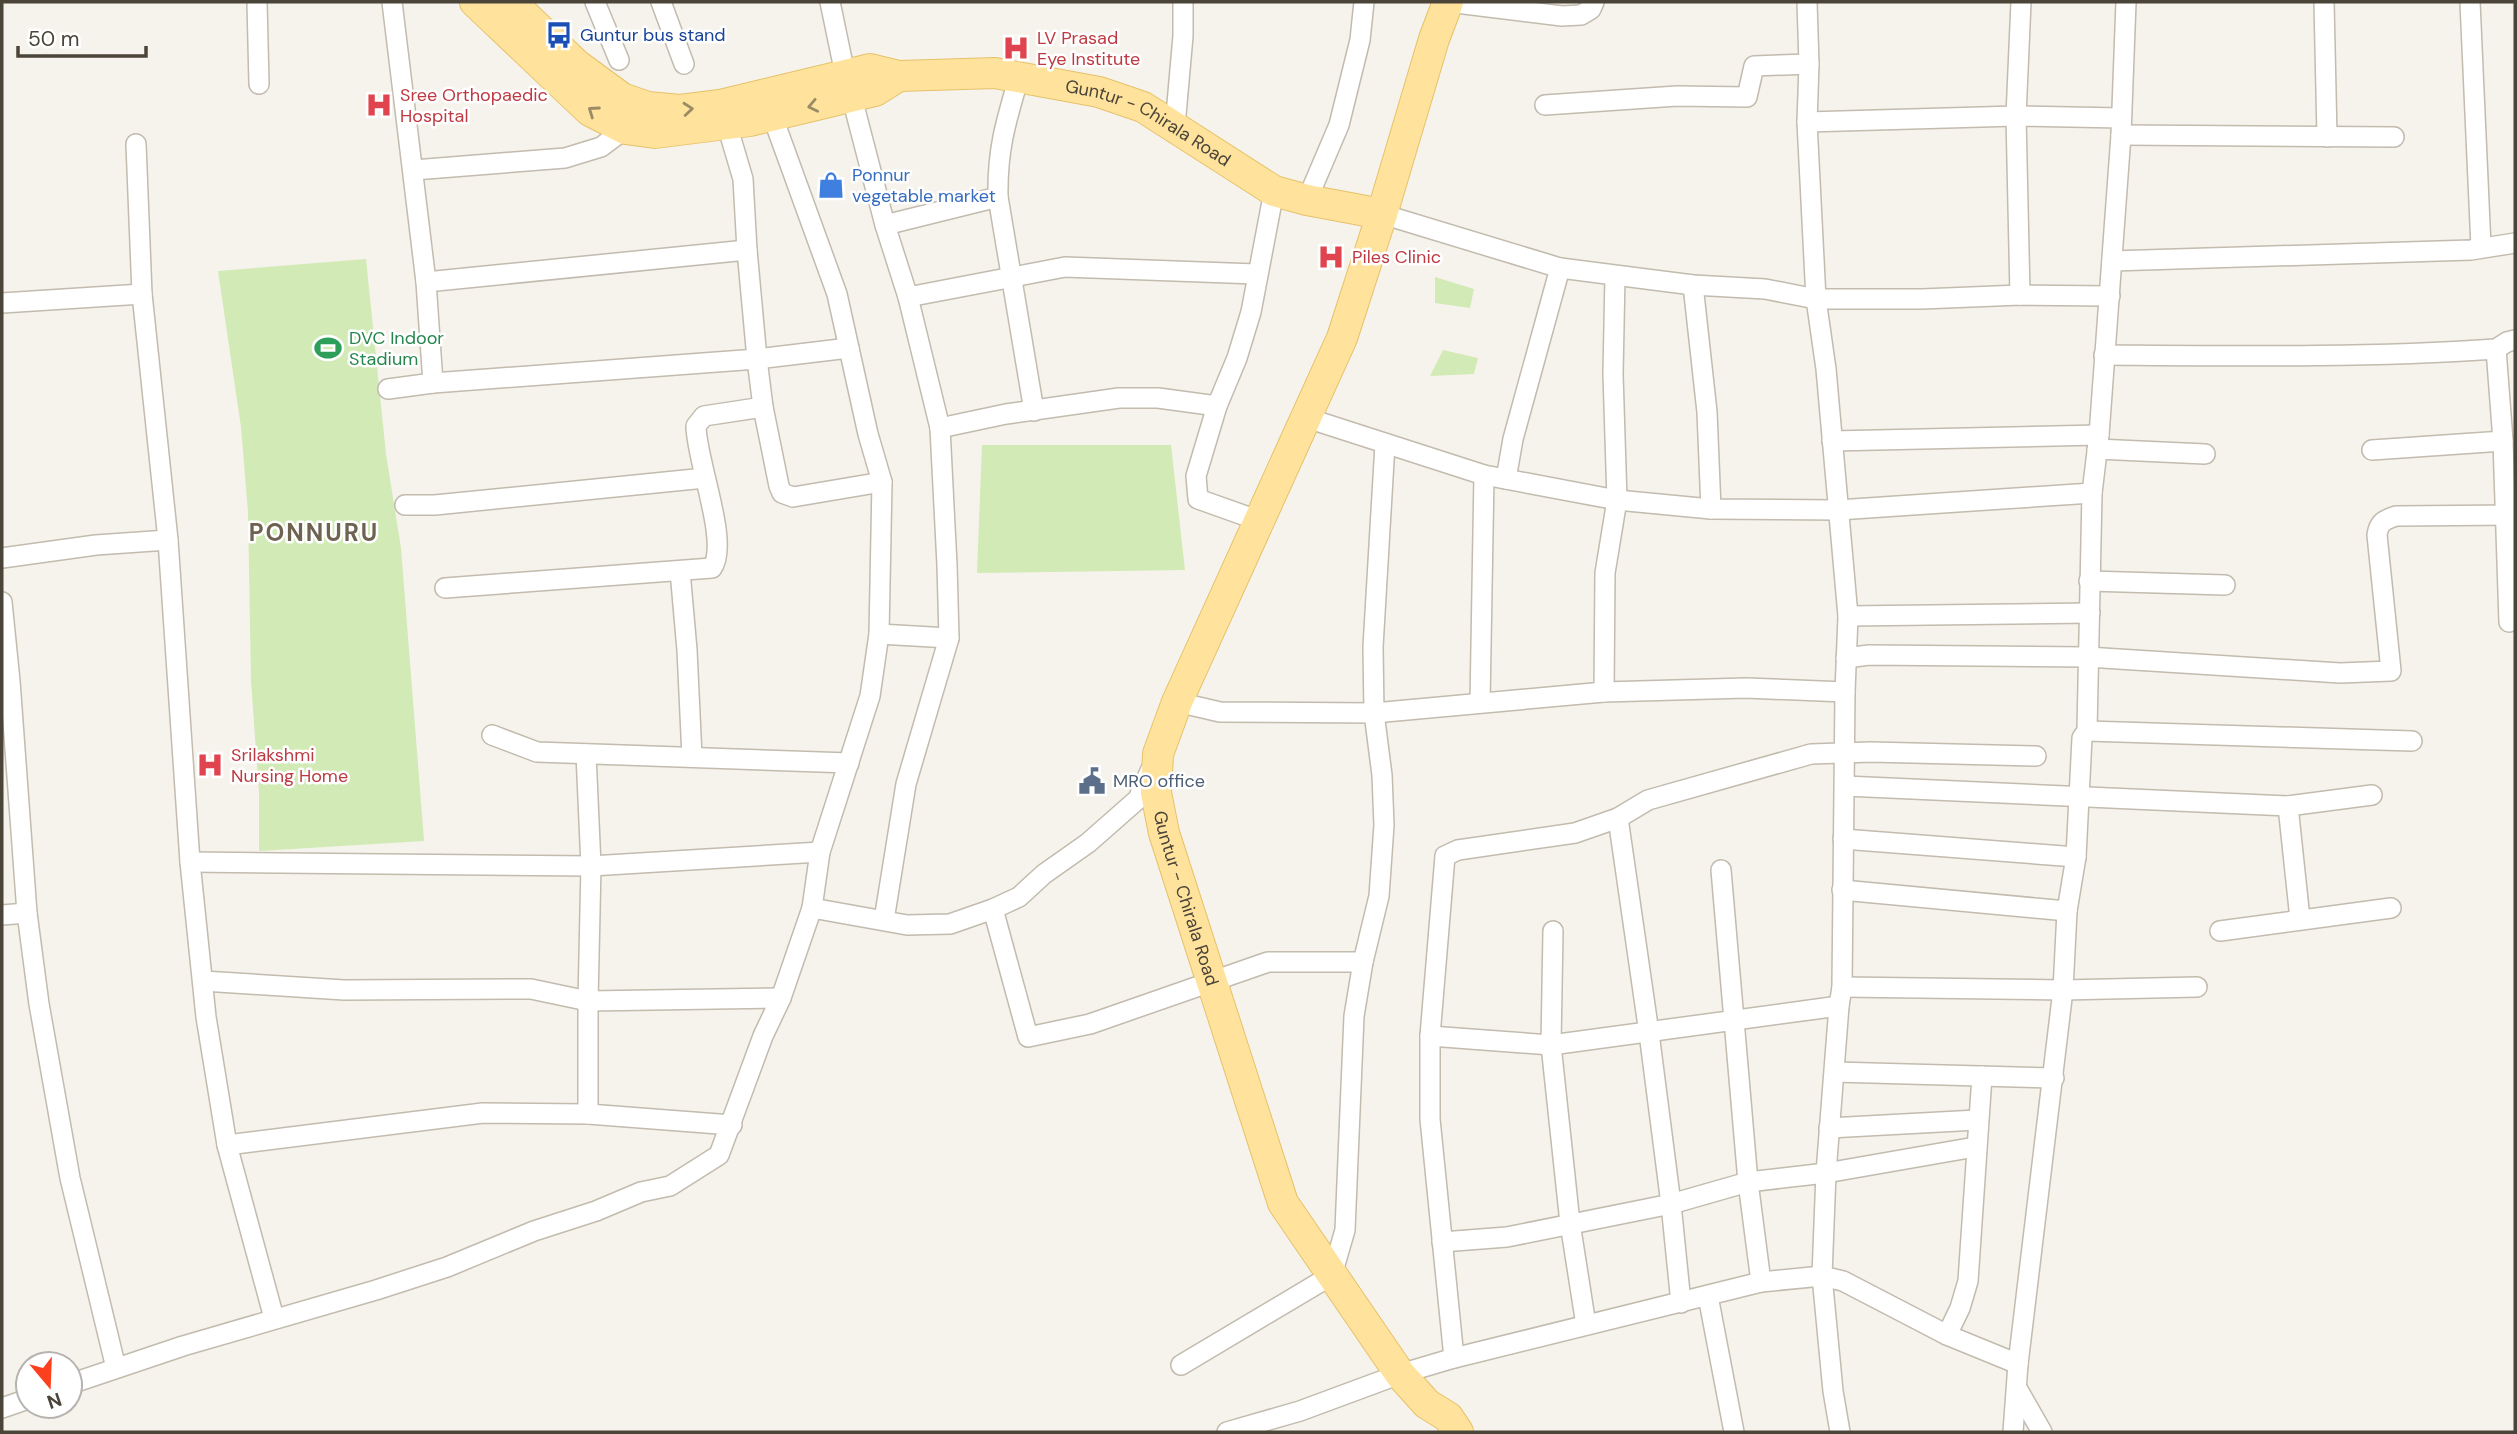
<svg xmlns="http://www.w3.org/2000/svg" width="2517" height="1434" font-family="'DM Sans',sans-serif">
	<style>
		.green { fill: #d2eab5 }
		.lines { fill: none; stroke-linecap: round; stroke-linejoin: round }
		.minor-casing { stroke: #c2bbae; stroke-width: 22 }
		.primary-casing { stroke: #e6c16a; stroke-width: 32 }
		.minor { stroke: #fff; stroke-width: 19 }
		.primary { stroke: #ffe39c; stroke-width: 30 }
		.oneway { stroke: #9c8c66 }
		.labels { text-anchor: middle; stroke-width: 5; stroke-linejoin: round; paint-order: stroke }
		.transit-label { font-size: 18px; fill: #164399; stroke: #fff; text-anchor: start }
		.health-label { font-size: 18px; fill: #be3a42; stroke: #fff; text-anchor: start }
		.street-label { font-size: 18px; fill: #4b4439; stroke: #fff }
		.shop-label { font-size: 18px; fill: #366cbe; stroke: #fff; text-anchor: start }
		.leisure-label { font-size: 18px; fill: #27864d; stroke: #fff; text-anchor: start }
		.service-label { font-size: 18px; fill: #4e5e75; stroke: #fff; text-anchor: start }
		.district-label { font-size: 24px; font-weight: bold; letter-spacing: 2px; fill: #6e6250; stroke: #fff }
	</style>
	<rect width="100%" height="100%" fill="#f6f3ec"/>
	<g class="green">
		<path d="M366 259 386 454 401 548 424 841 259 851V792L251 681 248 512 241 427 218 271Z"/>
		<path d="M1435 277 1474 289 1470 308 1435 303Z"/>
		<path d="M1443 350 1478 358 1474 374 1430 376Z"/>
		<path d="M982 445H1171L1185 570 977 573Z"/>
	</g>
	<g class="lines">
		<defs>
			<g id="minor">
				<path d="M257 2 259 84"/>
				<path d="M392 2 426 282 433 383"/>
				<path d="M595 2 619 60"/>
				<path d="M661 2 684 64"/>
				<path d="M830 2 845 74"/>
				<path d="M1448 2 1562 16 1581 15 1591 9 1594 2"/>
				<path d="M1807 2 1809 64 1807 122 1816 299 1826 369 1848 616 1845 692 1842 987 1839 1006 1826 1173 1822 1276 1833 1391 1840 1432"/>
				<path d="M2324 2 2327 137"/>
				<path d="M2470 2 2481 247"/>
				<path d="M1019 77C1006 121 997 150 998 197L1034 411"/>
				<path d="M852 98 885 225 908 297 940 428 947 565 949 638 906 784 884 920"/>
				<path d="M1545 105 1677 96 1747 97 1754 66 1809 64"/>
				<path d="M1807 122 2016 116 2121 118"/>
				<path d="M727 125 743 179 747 250 757 359 763 407 779 486 782 493 793 497 882 482"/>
				<path d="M1175 126 1183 36V2"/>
				<path d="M2121 135 2394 137"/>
				<path d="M136 144 142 294 168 540 190 862 206 1017 227 1145 274 1318"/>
				<path d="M414 170 565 158 601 147 625 129"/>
				<path d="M1307 200 1339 125 1360 40 1364 2"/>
				<path d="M1382 214 1560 268 1693 285 1765 289 1816 299H1922L2020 295 2110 296"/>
				<path d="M885 225 998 197"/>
				<path d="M2112 261 2471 250 2515 243"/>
				<path d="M426 282 747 250"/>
				<path d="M1693 285 1707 412 1711 509"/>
				<path d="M2020 295 2016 116 2021 2"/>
				<path d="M908 297 1065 267 1256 274"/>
				<path d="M2 303 142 294"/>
				<path d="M2496 349 2503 441 2509 622"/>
				<path d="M2104 355C2235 356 2365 358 2496 349L2507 342 2515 340"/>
				<path d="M388 389 433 383 757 359 849 348"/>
				<path d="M1307 418 1484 475 1617 500 1711 509 1838 510 2092 493"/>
				<path d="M940 428 1006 414 1119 398H1158L1217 406"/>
				<path d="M1832 441 2099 435"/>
				<path d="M2097 449 2205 454"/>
				<path d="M2372 450 2503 441"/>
				<path d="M1506 479 1513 439 1560 268"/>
				<path d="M405 505H435L705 478"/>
				<path d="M1260 521 1198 499 1196 476 1217 406 1237 358 1251 312 1274 191"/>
				<path d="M2 558 96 545 168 540"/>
				<path d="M680 571 687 650 692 757"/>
				<path d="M2089 581 2225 585"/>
				<path d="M445 588 712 568C730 543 696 460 696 426L704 416 763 407"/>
				<path d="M2 602 10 681 27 913 39 1004 70 1178 116 1368"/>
				<path d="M1848 616 2090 613"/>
				<path d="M879 634 949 638"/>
				<path d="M1846 658 1869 655 2087 657 2340 673 2391 671 2377 535C2379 522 2384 520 2396 516L2515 515"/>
				<path d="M1604 692 1605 573 1617 500 1613 374 1615 276"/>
				<path d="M1177 702 1220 712 1374 713 1604 692 1746 688 1845 692"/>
				<path d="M1480 703 1484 475"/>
				<path d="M2087 731 2412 741"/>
				<path d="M492 735 537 752 849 763"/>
				<path d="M586 754 591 866 588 1001V1114"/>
				<path d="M1845 786 2288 806 2372 795"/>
				<path d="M2288 806 2300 919"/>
				<path d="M1618 818 1649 1033 1671 1204 1681 1303"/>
				<path d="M1843 839 2076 857"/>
				<path d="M190 862 591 866 820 852"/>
				<path d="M1721 870 1748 1182 1761 1282"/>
				<path d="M1842 890 2067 911"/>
				<path d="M812 908 907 925 950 924 993 909 1019 897 1044 874 1088 843 1138 799 1150 771"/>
				<path d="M993 909 1028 1037 1090 1024 1268 962H1363"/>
				<path d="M2 915 27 913"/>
				<path d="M1553 931 1551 1045 1570 1223 1586 1325"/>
				<path d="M2220 931 2391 908"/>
				<path d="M203 981 344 990 531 989 588 1001 781 998"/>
				<path d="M1842 987 2063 990 2197 987"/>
				<path d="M1430 1036 1551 1045 1839 1006"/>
				<path d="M1835 1072 2054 1078"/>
				<path d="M1829 1128 1977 1120"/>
				<path d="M227 1145 483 1113 588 1114 732 1125"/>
				<path d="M1442 1242 1507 1237 1671 1204 1748 1182 1826 1173 1975 1147"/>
				<path d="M1708 1296 1734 1432"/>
				<path d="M1947 1335 1960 1308 1968 1281 1982 1076"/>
				<path d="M1454 1358 1430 1119V1036L1445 856 1458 850 1575 833 1618 818 1648 800 1811 754 1871 752 2036 756"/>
				<path d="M1181 1365 1332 1275 1345 1230 1354 1016 1363 962 1379 896 1384 825 1382 775 1374 713 1373 647 1385 444"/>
				<path d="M70 1384 183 1346 376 1290 447 1267 534 1231 596 1211 641 1192 670 1186 719 1155 763 1036 781 998 812 908 820 852 870 696 879 634 882 482 868 434 837 294 772 115"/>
				<path d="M2018 1390 2042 1432"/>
				<path d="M2 1408 28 1399"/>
				<path d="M1227 1432 1300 1411 1400 1374 1454 1358 1761 1282 1822 1276 1843 1281 1947 1335 2018 1364"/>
				<path d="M2013 1432 2018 1364 2063 990 2067 911 2076 857 2082 738 2087 731 2092 493 2099 435 2121 135 2126 2"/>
			</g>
			<g id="primary">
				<path d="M475 2 590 111 625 129 655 133 750 121 875 91 899 76"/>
				<path id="s1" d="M511 2 577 65 622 98 648 107 680 110 720 105 870 69 899 76 995 73 1099 92 1143 107 1274 191 1307 200 1382 214"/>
				<path id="s2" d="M1448 2 1434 39 1382 214 1342 338 1177 702 1158 754 1156 793 1164 833 1283 1203 1400 1374 1427 1404 1448 1417 1458 1432"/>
			</g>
		</defs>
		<use href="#minor" class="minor-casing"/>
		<use href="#primary" class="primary-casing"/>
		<use href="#minor" class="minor"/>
		<use href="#primary" class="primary"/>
	</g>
	<defs><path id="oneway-chevron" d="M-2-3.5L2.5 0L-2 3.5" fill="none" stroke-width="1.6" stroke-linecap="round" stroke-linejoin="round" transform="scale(1.75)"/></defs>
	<g class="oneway">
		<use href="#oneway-chevron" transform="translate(813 106) rotate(168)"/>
		<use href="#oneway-chevron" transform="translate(688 109) rotate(-5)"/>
		<use href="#oneway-chevron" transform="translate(593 111) rotate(-145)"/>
	</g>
	<defs>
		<symbol id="bus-bare" viewBox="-9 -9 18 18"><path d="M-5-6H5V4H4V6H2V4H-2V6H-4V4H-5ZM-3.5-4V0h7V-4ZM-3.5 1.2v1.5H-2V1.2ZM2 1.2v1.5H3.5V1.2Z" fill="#1a4fb4" stroke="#fff" stroke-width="2.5" paint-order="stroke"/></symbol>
		<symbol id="hospital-bare" viewBox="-9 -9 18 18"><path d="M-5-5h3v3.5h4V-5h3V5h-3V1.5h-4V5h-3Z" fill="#e0444e" stroke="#fff" stroke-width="2.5" paint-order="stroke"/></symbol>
		<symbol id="shop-bare" viewBox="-9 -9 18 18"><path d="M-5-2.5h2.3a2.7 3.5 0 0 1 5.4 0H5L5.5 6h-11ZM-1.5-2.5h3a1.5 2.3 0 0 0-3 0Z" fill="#3f7fe0" stroke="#fff" stroke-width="2.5" paint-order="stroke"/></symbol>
		<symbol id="stadium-bare" viewBox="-9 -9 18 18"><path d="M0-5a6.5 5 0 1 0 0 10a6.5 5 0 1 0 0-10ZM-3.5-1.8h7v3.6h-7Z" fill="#2e9e5b" stroke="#fff" stroke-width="2.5" paint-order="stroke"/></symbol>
		<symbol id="civic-bare" viewBox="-9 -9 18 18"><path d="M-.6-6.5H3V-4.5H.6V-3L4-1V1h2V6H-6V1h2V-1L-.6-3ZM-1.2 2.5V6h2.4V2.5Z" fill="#5c6f8a" stroke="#fff" stroke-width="2.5" paint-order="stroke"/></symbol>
	</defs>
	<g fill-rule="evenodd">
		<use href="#bus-bare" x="540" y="16" width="38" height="38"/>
		<use href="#hospital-bare" x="997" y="29" width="38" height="38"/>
		<use href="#hospital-bare" x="360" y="86" width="38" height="38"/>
		<use href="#shop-bare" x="812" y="166" width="38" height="38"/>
		<use href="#hospital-bare" x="1312" y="238" width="38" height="38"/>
		<use href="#stadium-bare" x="309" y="329" width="38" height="38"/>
		<use href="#hospital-bare" x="191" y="746" width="38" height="38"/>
		<use href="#civic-bare" x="1073" y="762" width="38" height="38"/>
	</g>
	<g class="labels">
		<g class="transit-label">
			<text x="580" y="41">Guntur bus stand</text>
		</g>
		<g class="health-label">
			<text x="1037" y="44">LV Prasad<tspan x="1037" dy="21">Eye Institute</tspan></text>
			<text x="400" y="101">Sree Orthopaedic<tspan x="400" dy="21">Hospital</tspan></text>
			<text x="1352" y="263">Piles Clinic</text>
			<text x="231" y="761">Srilakshmi<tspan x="231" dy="21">Nursing Home</tspan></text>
		</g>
		<g class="street-label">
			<text dy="6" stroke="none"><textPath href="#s1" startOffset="690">Guntur - Chirala Road</textPath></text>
			<text dy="6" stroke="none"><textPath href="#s2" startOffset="956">Guntur - Chirala Road</textPath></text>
		</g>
		<g class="shop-label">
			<text x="852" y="181">Ponnur<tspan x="852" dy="21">vegetable market</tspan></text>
		</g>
		<g class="leisure-label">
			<text x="349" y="344">DVC Indoor<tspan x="349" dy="21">Stadium</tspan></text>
		</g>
		<g class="service-label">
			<text x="1113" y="787">MRO office</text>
		</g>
		<g class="district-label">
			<text x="314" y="541">PONNURU</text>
		</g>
	</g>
	<rect width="2517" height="1434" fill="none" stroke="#4b4439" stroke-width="7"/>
	<g transform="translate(49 1385) rotate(161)"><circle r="33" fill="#ffffff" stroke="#b7b4b0" stroke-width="2"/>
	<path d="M0-5L12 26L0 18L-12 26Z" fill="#fc3f1d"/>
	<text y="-10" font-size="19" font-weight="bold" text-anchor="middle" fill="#4b4439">N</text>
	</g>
	<path d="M18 46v10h128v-10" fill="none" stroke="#4b4439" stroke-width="3.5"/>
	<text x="28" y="46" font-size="21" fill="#4b4439" stroke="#ffffff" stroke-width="5" paint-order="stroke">50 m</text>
</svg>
